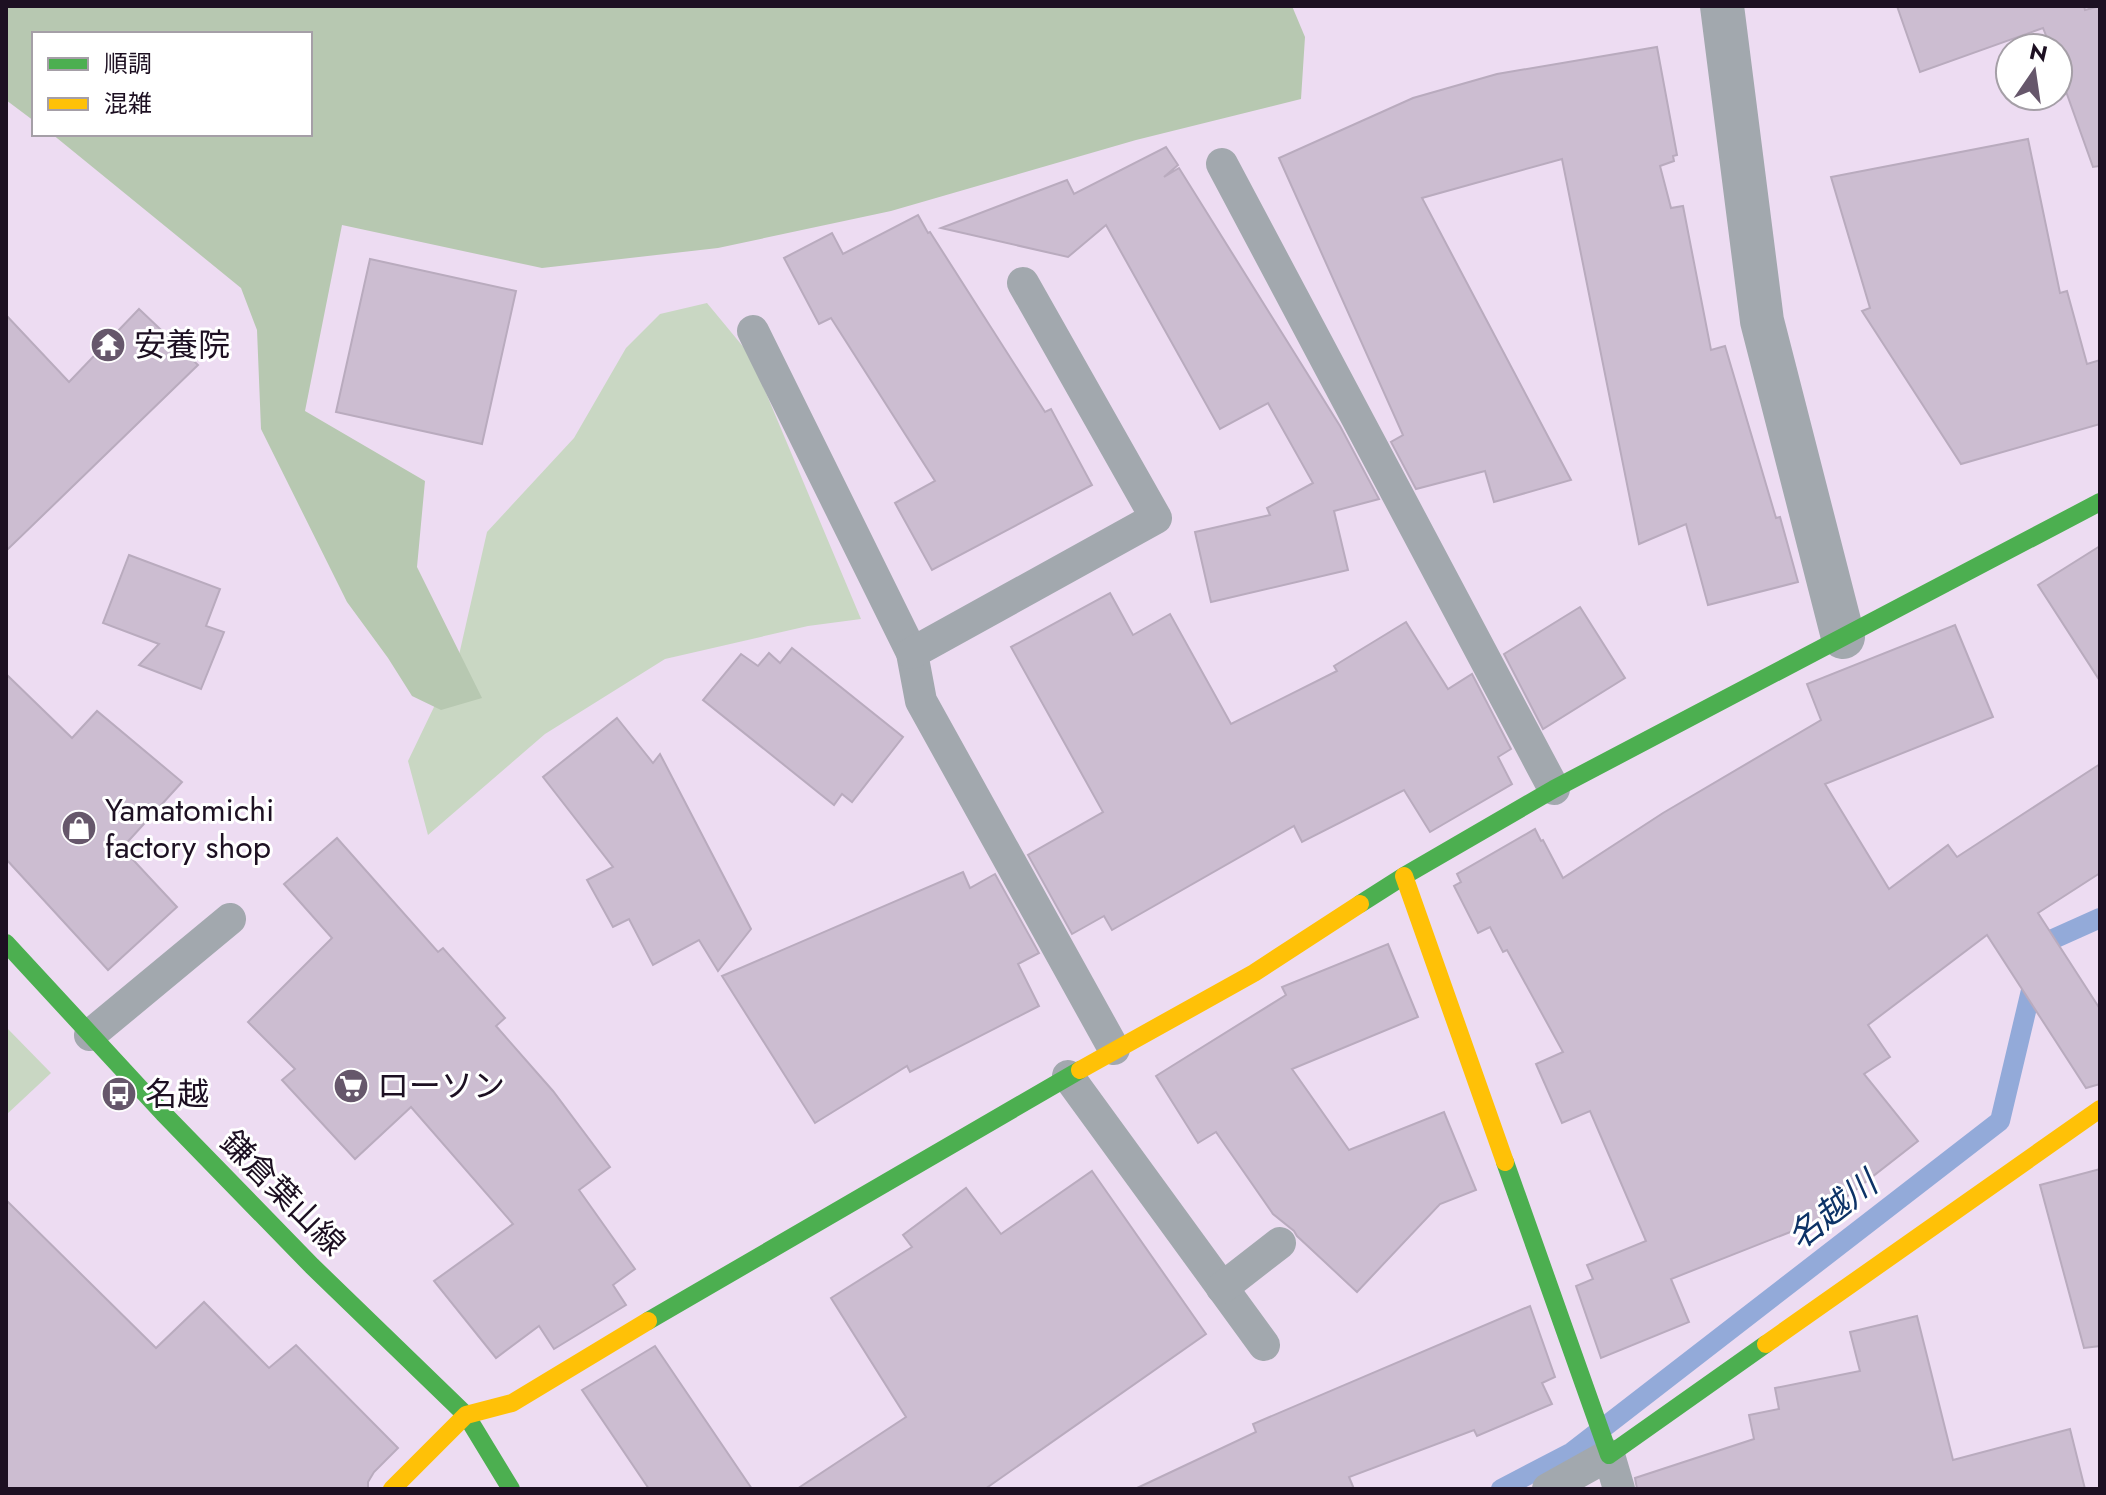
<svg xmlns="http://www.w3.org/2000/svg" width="2106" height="1495" font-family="Jost,'Noto Sans JP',sans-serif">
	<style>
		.green { fill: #c9d7c3 }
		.forest { fill: #b7c8b1 }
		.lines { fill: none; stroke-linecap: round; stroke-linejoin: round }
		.stream { stroke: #93aad9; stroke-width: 20 }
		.building { fill: #ccbdd1; stroke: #b9abbe; stroke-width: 2 }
		.lane { stroke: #a2a8ae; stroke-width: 32 }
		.street { stroke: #a2a8ae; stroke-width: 44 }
		.fast { stroke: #4caf50; stroke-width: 18 }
		.slow { stroke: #ffc107; stroke-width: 18 }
		.labels { text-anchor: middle; stroke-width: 6; stroke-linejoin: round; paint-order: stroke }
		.poi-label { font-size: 32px; fill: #1d1022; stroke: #fff; text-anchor: start }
		.street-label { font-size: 32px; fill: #1d1022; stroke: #fff }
		.water-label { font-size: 34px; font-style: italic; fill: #0d3367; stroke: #fff }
	</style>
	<rect width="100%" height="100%" fill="#eddcf2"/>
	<g class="green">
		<path d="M707 303 750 355 861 619 808 626 665 659 545 734 428 835 408 761 459 655 487 532 574 438 626 348 660 314Z"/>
		<path d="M6 1027 51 1073 6 1115Z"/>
	</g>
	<path class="forest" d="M6 6H1292L1305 37 1301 99 1136 140 891 211 718 248 542 268 342 225 305 411 425 481 417 567 482 698 441 710 412 696 388 658 347 602 261 429 257 330 241 288 52 134H310V34H34V121L6 100Z"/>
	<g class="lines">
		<path class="stream" d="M1501 1489 1572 1452 2000 1121 2042 944 2100 918"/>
	</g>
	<g class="building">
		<path d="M1897 6H2084L2085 10 2100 6V166L2093 167 2058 69V48H2051L2043 28 1920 72Z"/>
		<path d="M1657 47 1677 155 1673 156 1674 161 1660 166 1671 208 1683 206 1711 350 1725 346 1776 518 1780 517 1798 582 1708 605 1686 524 1639 544 1562 159 1422 198 1571 480 1494 502 1485 471 1416 489 1391 442 1403 435 1279 158 1413 98 1497 74Z"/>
		<path d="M2028 139 2060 293 2067 291 2087 364 2100 360V424L1961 464 1862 311 1870 308 1831 177Z"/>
		<path d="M1166 147 1178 165 1164 177 1179 168 1340 426 1379 499 1334 511 1348 570 1211 602 1195 532 1270 515 1267 508 1313 483 1268 403 1220 429 1106 225 1068 257 941 228 1067 180 1074 194Z"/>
		<path d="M918 215 928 233 930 232 1045 412 1051 409 1092 485 932 570 895 503 935 481 831 318 819 324 784 258 832 233 843 254Z"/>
		<path d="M370 259 516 291 482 444 336 412Z"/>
		<path d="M139 309 198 365 6 551V315L69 382Z"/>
		<path d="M2100 546V681L2038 585Z"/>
		<path d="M129 555 220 589 206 626 224 632 201 689 139 665 159 644 103 623Z"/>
		<path d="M1110 593 1133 635 1170 614 1231 724 1337 671 1334 666 1406 622 1448 689 1472 674 1511 749 1498 757 1512 784 1430 832 1404 790 1302 842 1294 826 1112 930 1104 916 1072 934 1028 855 1103 812 1011 647Z"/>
		<path d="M1580 607 1625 678 1543 729 1504 654Z"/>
		<path d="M1955 625 1993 717 1825 784 1889 889 1948 845 1957 857 2100 764V873L2038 913 2100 1009V1084L2086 1088 1987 935 1868 1025 1890 1057 1864 1074 1918 1141 1813 1223 1671 1279 1689 1322 1601 1358 1576 1286 1593 1279 1587 1265 1646 1241 1590 1111 1562 1123 1536 1064 1563 1052 1507 950 1503 952 1490 927 1478 933 1454 886 1461 882 1457 874 1535 829 1541 841 1543 840 1563 878 1663 813 1821 720 1807 684Z"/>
		<path d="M792 648 903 737 852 802 842 794 834 805 703 700 741 654 758 666 769 653 780 663Z"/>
		<path d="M6 674 72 738 97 711 182 782 122 848 177 907 108 970 6 859Z"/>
		<path d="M617 718 653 763 660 754 751 929 718 971 699 940 653 965 629 919 613 927 587 880 613 867 543 777Z"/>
		<path d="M337 838 438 952 443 948 505 1018 496 1026 553 1091 610 1167 579 1190 635 1269 613 1285 626 1305 554 1349 539 1326 496 1358 434 1281 513 1224 411 1107 355 1159 282 1080 295 1069 248 1022 332 938 284 884Z"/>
		<path d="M963 872 970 888 995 874 1039 953 1018 964 1039 1006 910 1072 907 1066 815 1123 722 976Z"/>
		<path d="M1388 944 1418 1017 1292 1069 1349 1150 1444 1112 1476 1190 1440 1204 1357 1292 1297 1236 1294 1231 1273 1214 1216 1132 1198 1143 1156 1076 1286 995 1282 987Z"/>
		<path d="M2100 1169V1346L2084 1348 2040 1185Z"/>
		<path d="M1092 1171 1206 1334 985 1489H797L906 1417 831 1298 912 1247 903 1235 966 1188 1001 1234Z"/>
		<path d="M6 1200 156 1348 204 1302 269 1368 296 1345 398 1448 374 1472 368 1482V1489H6Z"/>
		<path d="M1530 1306 1555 1377 1542 1383 1552 1404 1477 1436 1474 1430 1349 1477 1354 1489H1135L1256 1432 1253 1424Z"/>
		<path d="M1917 1316 1953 1460 2070 1429 2085 1489H1637L1635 1478 1754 1439 1749 1415 1779 1409 1775 1388 1860 1371 1850 1332Z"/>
		<path d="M655 1346 752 1489H649L582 1390Z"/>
	</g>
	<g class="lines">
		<g class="lane">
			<path d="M1222 164 1554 789"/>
			<path d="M753 331 912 653 921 701 1114 1049"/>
			<path d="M912 653 1156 518 1023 283"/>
			<path d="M90 1035 230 919"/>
			<path d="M1068 1076 1264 1345"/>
			<path d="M1222 1288 1280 1243"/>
			<path d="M1548 1489 1609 1455 1619 1489"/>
		</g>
		<path class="street" d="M1722 6 1762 321 1843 637"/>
		<g class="fast">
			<path d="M1360 904 1404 876 1554 789 2100 502"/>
			<path d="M6 943 163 1113 312 1266 466 1415 511 1489"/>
			<path d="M1505 1162 1609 1455 1766 1344"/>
			<path d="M648 1321 1080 1070"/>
		</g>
		<g class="slow">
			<path d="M1404 876 1505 1162"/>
			<path d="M1080 1070 1254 973 1360 904"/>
			<path d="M1766 1344 2100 1109"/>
			<path d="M392 1489 466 1415 512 1403 648 1321"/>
		</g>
	</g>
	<defs>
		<symbol id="temple-disc" viewBox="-11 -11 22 22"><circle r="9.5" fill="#66576b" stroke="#fff"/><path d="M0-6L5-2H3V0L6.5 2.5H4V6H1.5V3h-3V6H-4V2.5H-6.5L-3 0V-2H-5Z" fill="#fff"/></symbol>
		<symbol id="shop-disc" viewBox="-11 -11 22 22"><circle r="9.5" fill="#66576b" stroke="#fff"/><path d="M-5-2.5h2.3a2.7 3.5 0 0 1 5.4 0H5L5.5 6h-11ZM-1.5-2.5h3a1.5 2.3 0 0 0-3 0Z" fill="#fff"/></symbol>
		<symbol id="supermarket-disc" viewBox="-11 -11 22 22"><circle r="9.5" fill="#66576b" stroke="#fff"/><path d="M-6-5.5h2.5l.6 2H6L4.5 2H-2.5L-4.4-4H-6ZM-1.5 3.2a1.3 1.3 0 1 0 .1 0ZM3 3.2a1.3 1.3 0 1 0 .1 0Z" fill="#fff"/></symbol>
		<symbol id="bus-disc" viewBox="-11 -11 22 22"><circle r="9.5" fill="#66576b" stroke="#fff"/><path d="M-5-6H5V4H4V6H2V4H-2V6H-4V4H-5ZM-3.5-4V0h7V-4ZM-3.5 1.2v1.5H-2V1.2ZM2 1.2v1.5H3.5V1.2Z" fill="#fff"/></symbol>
	</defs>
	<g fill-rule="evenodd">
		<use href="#temple-disc" x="88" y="325" width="40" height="40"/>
		<use href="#shop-disc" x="59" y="808" width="40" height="40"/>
		<use href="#supermarket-disc" x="331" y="1066" width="40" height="40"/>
		<use href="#bus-disc" x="99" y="1074" width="40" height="40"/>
	</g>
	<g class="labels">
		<g class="poi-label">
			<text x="134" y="356">安養院</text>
			<text x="105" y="821">Yamatomichi<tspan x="105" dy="37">factory shop</tspan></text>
			<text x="377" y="1097">ローソン</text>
			<text x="145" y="1105">名越</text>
		</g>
		<g class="street-label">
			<text transform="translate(283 1193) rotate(45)" y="11">鎌倉葉山線</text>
		</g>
		<g class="water-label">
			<text transform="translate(1832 1210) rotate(-38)" y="12">名越川</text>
		</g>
	</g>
	<rect width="2106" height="1495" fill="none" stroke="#1d1022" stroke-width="16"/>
	<rect x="32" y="32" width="280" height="104" fill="#ffffff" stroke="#a59fa7" stroke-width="2"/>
	<rect x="48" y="58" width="40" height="12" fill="#4caf50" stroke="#a59fa7" stroke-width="2"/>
	<text x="104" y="72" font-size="24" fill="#1d1022">順調</text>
	<rect x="48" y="98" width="40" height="12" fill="#ffc107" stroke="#a59fa7" stroke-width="2"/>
	<text x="104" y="112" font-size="24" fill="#1d1022">混雑</text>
	<g transform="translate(2034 72) rotate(13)"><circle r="38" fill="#ffffff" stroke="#a59fa7" stroke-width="2"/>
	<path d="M0-6L14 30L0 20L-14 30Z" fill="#66576b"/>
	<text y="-12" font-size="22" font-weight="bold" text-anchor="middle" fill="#1d1022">N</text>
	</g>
</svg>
